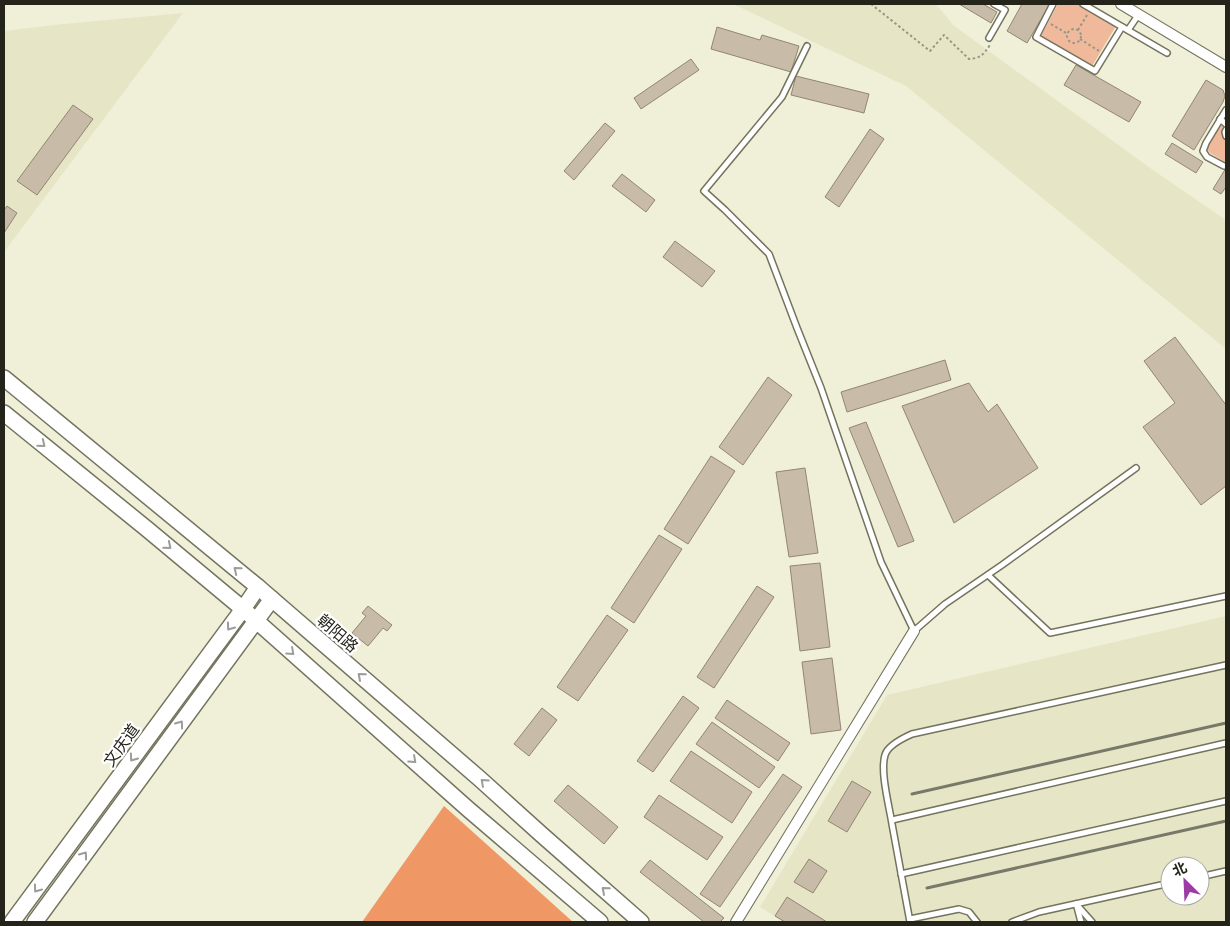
<svg xmlns="http://www.w3.org/2000/svg" width="1230" height="926" font-family="'Nunito Sans','Noto Sans SC',sans-serif">
	<style>
		.built { fill: #e6e6c7; fill-rule: evenodd }
		.green { fill: #f0b99b }
		.forest { fill: #f09865 }
		.building { fill: #c8bba7; stroke: #928673 }
		.lines { fill: none; stroke-linecap: round; stroke-linejoin: round }
		.service-casing { stroke: #73735e; stroke-width: 8 }
		.minor-casing { stroke: #73735e; stroke-width: 12 }
		.secondary-casing { stroke: #73735e; stroke-width: 18 }
		.path { stroke: #979786; stroke-width: 2; stroke-dasharray: 2.5 2.5; stroke-linecap: butt }
		.service { stroke: #fff; stroke-width: 5 }
		.minor { stroke: #fff; stroke-width: 10 }
		.secondary { stroke: #fff; stroke-width: 15 }
		.rail { stroke: #79796a; stroke-width: 3 }
		.oneway { stroke: #9c9c98 }
		.labels { text-anchor: middle; stroke-width: 4.5; stroke-linejoin: round; paint-order: stroke }
		.street-label { font-size: 16px; fill: #24241b; stroke: #fff }
	</style>
	<rect width="100%" height="100%" fill="#f0f0d9"/>
	<g class="built">
		<path d="M733 4H936L953 25 1153 170 1226 220V349L906 86Z"/>
		<path d="M183 13 4 252V31L63 24Z"/>
		<path d="M1226 616V922H784L760 907 887 695ZM1170 866H1200V896H1170Z"/>
	</g>
	<g class="green">
		<path d="M1058 4H1080L1116 26 1091 68 1041 36Z"/>
		<path d="M1226 114V162H1225L1210 153 1206 148Z"/>
	</g>
	<path class="forest" d="M444 806 573 922H362Z"/>
	<g class="building">
		<path d="M959 4H983L997 12 991 23Z"/>
		<path d="M1022 4H1050L1027 43 1007 31Z"/>
		<path d="M717 27 760 40 762 35 799 46 791 72 711 49Z"/>
		<path d="M691 59 699 70 641 109 634 98Z"/>
		<path d="M1076 65 1141 102 1129 122 1064 85Z"/>
		<path d="M796 76 869 94 864 113 791 95Z"/>
		<path d="M1206 80 1223 90 1225 96 1223 102 1194 150 1172 136Z"/>
		<path d="M73 105 93 119 37 195 17 181Z"/>
		<path d="M605 123 615 131 574 180 564 171Z"/>
		<path d="M870 129 884 139 839 207 825 197Z"/>
		<path d="M1172 143 1203 162 1196 173 1165 154Z"/>
		<path d="M1226 168V187L1221 194 1213 189Z"/>
		<path d="M622 174 655 200 646 212 612 186Z"/>
		<path d="M7 206 17 213 4 233V210Z"/>
		<path d="M675 241 715 271 702 287 663 257Z"/>
		<path d="M1175 337 1226 405V486L1201 505 1143 427 1175 403 1144 361Z"/>
		<path d="M945 360 951 380 847 412 841 392Z"/>
		<path d="M768 377 792 395 743 465 719 447Z"/>
		<path d="M969 383 988 412 997 404 1038 468 954 523 902 406Z"/>
		<path d="M866 422 914 541 898 547 849 428Z"/>
		<path d="M711 456 735 471 688 544 664 529Z"/>
		<path d="M805 468 818 553 789 557 776 472Z"/>
		<path d="M659 535 682 549 634 623 611 608Z"/>
		<path d="M820 563 830 647 800 651 790 566Z"/>
		<path d="M757 586 774 597 714 688 697 677Z"/>
		<path d="M368 606 392 625 387 631 383 628 368 646 352 633 366 616 362 613Z"/>
		<path d="M607 615 628 630 578 701 557 687Z"/>
		<path d="M832 658 841 730 811 734 802 662Z"/>
		<path d="M683 696 699 708 653 772 637 761Z"/>
		<path d="M727 700 790 743 778 761 715 718Z"/>
		<path d="M542 708 557 720 529 756 514 744Z"/>
		<path d="M712 722 775 767 759 788 696 744Z"/>
		<path d="M691 751 752 792 732 823 670 781Z"/>
		<path d="M783 774 802 787 720 907 700 894Z"/>
		<path d="M852 781 871 792 847 832 828 821Z"/>
		<path d="M568 785 618 827 604 844 554 801Z"/>
		<path d="M659 795 723 837 707 860 644 817Z"/>
		<path d="M809 859 827 871 813 893 794 882Z"/>
		<path d="M650 860 724 918 720 922H704L640 872Z"/>
		<path d="M787 897 827 922H785L775 916Z"/>
	</g>
	<g class="lines">
		<defs>
			<g id="service">
				<path d="M1053 4 1036 37 1095 71 1122 27"/>
				<path d="M1083 4 1167 53"/>
				<path d="M1128 30 1139 14"/>
				<path d="M989 38 1005 10 994 4"/>
				<path d="M807 46 782 97 704 191 725 210 769 254 797 328 821 388 881 562 914 631 945 604 1002 565 1136 468"/>
				<path d="M1226 110 1206 143 1203 151 1207 157 1224 166H1226"/>
				<path d="M1220 119 1226 124"/>
				<path d="M1226 130 1225 132 1226 136"/>
				<path d="M988 575 1050 633 1226 596"/>
				<path d="M892 820 1226 743"/>
				<path d="M901 874 1226 801"/>
				<path d="M1200 877 1226 871"/>
				<path d="M1076 904 1092 922"/>
				<path d="M1077 907 1081 922"/>
				<path d="M910 919 959 909 969 912 977 922"/>
				<path d="M910 922C904 889 898 856 892 824 889 805 880 772 885 755 888 745 903 738 912 734L1226 665"/>
				<path d="M1012 922 1039 912 1170 883"/>
			</g>
			<g id="minor">
				<path d="M1121 4 1226 67"/>
				<path d="M736 922 914 631"/>
			</g>
			<g id="secondary">
				<path d="M4 378 258 587 480 779 542 835 641 922"/>
				<path d="M4 413 147 529 243 609 468 809 600 922"/>
				<path d="M12 922 243 609 258 587"/>
				<path d="M35 922 272 599"/>
			</g>
		</defs>
		<use href="#service" class="service-casing"/>
		<use href="#minor" class="minor-casing"/>
		<use href="#secondary" class="secondary-casing"/>
		<g class="path">
			<path d="M871 4 930 51 944 35 969 59C981 58 983 55 990 45"/>
			<path d="M1051 24 1066 33"/>
			<circle cx="1074" cy="36" r="7"/>
			<path d="M1078 30 1087 15"/>
			<path d="M1080 39 1099 51"/>
		</g>
		<use href="#service" class="service"/>
		<use href="#minor" class="minor"/>
		<use href="#secondary" class="secondary"/>
		<g class="rail">
			<path d="M912 794 1226 723"/>
			<path d="M927 888 1226 821"/>
		</g>
	</g>
	<defs><path id="oneway-chevron" d="M-2-3.5L2.5 0L-2 3.5" fill="none" stroke-width="1.6" stroke-linecap="round" stroke-linejoin="round" transform="scale(1.25)"/></defs>
	<g class="oneway">
		<use href="#oneway-chevron" transform="translate(42 444) rotate(39)"/>
		<use href="#oneway-chevron" transform="translate(168 546) rotate(40)"/>
		<use href="#oneway-chevron" transform="translate(237 570) rotate(-141)"/>
		<use href="#oneway-chevron" transform="translate(230 627) rotate(126)"/>
		<use href="#oneway-chevron" transform="translate(291 652) rotate(42)"/>
		<use href="#oneway-chevron" transform="translate(361 676) rotate(-139)"/>
		<use href="#oneway-chevron" transform="translate(180 724) rotate(-54)"/>
		<use href="#oneway-chevron" transform="translate(133 758) rotate(126)"/>
		<use href="#oneway-chevron" transform="translate(413 760) rotate(42)"/>
		<use href="#oneway-chevron" transform="translate(484 782) rotate(-138)"/>
		<use href="#oneway-chevron" transform="translate(84 855) rotate(-54)"/>
		<use href="#oneway-chevron" transform="translate(37 889) rotate(126)"/>
		<use href="#oneway-chevron" transform="translate(605 890) rotate(-139)"/>
	</g>
	<g class="labels">
		<g class="street-label">
			<text transform="translate(338 633) rotate(41)" y="6">朝阳路</text>
			<text transform="translate(121 745) rotate(-54)" y="6">文庆道</text>
		</g>
	</g>
	<rect width="1230" height="926" fill="none" stroke="#24241b" stroke-width="10"/>
	<g transform="translate(1185 881) rotate(336)"><circle r="24" fill="#ffffff" stroke="#a7a7a4"/>
	<path d="M0-4L9 19L0 12L-9 19Z" fill="#9b3ca4"/>
	<text y="-8" font-size="14" font-weight="bold" text-anchor="middle" fill="#24241b">北</text>
	</g>
</svg>
